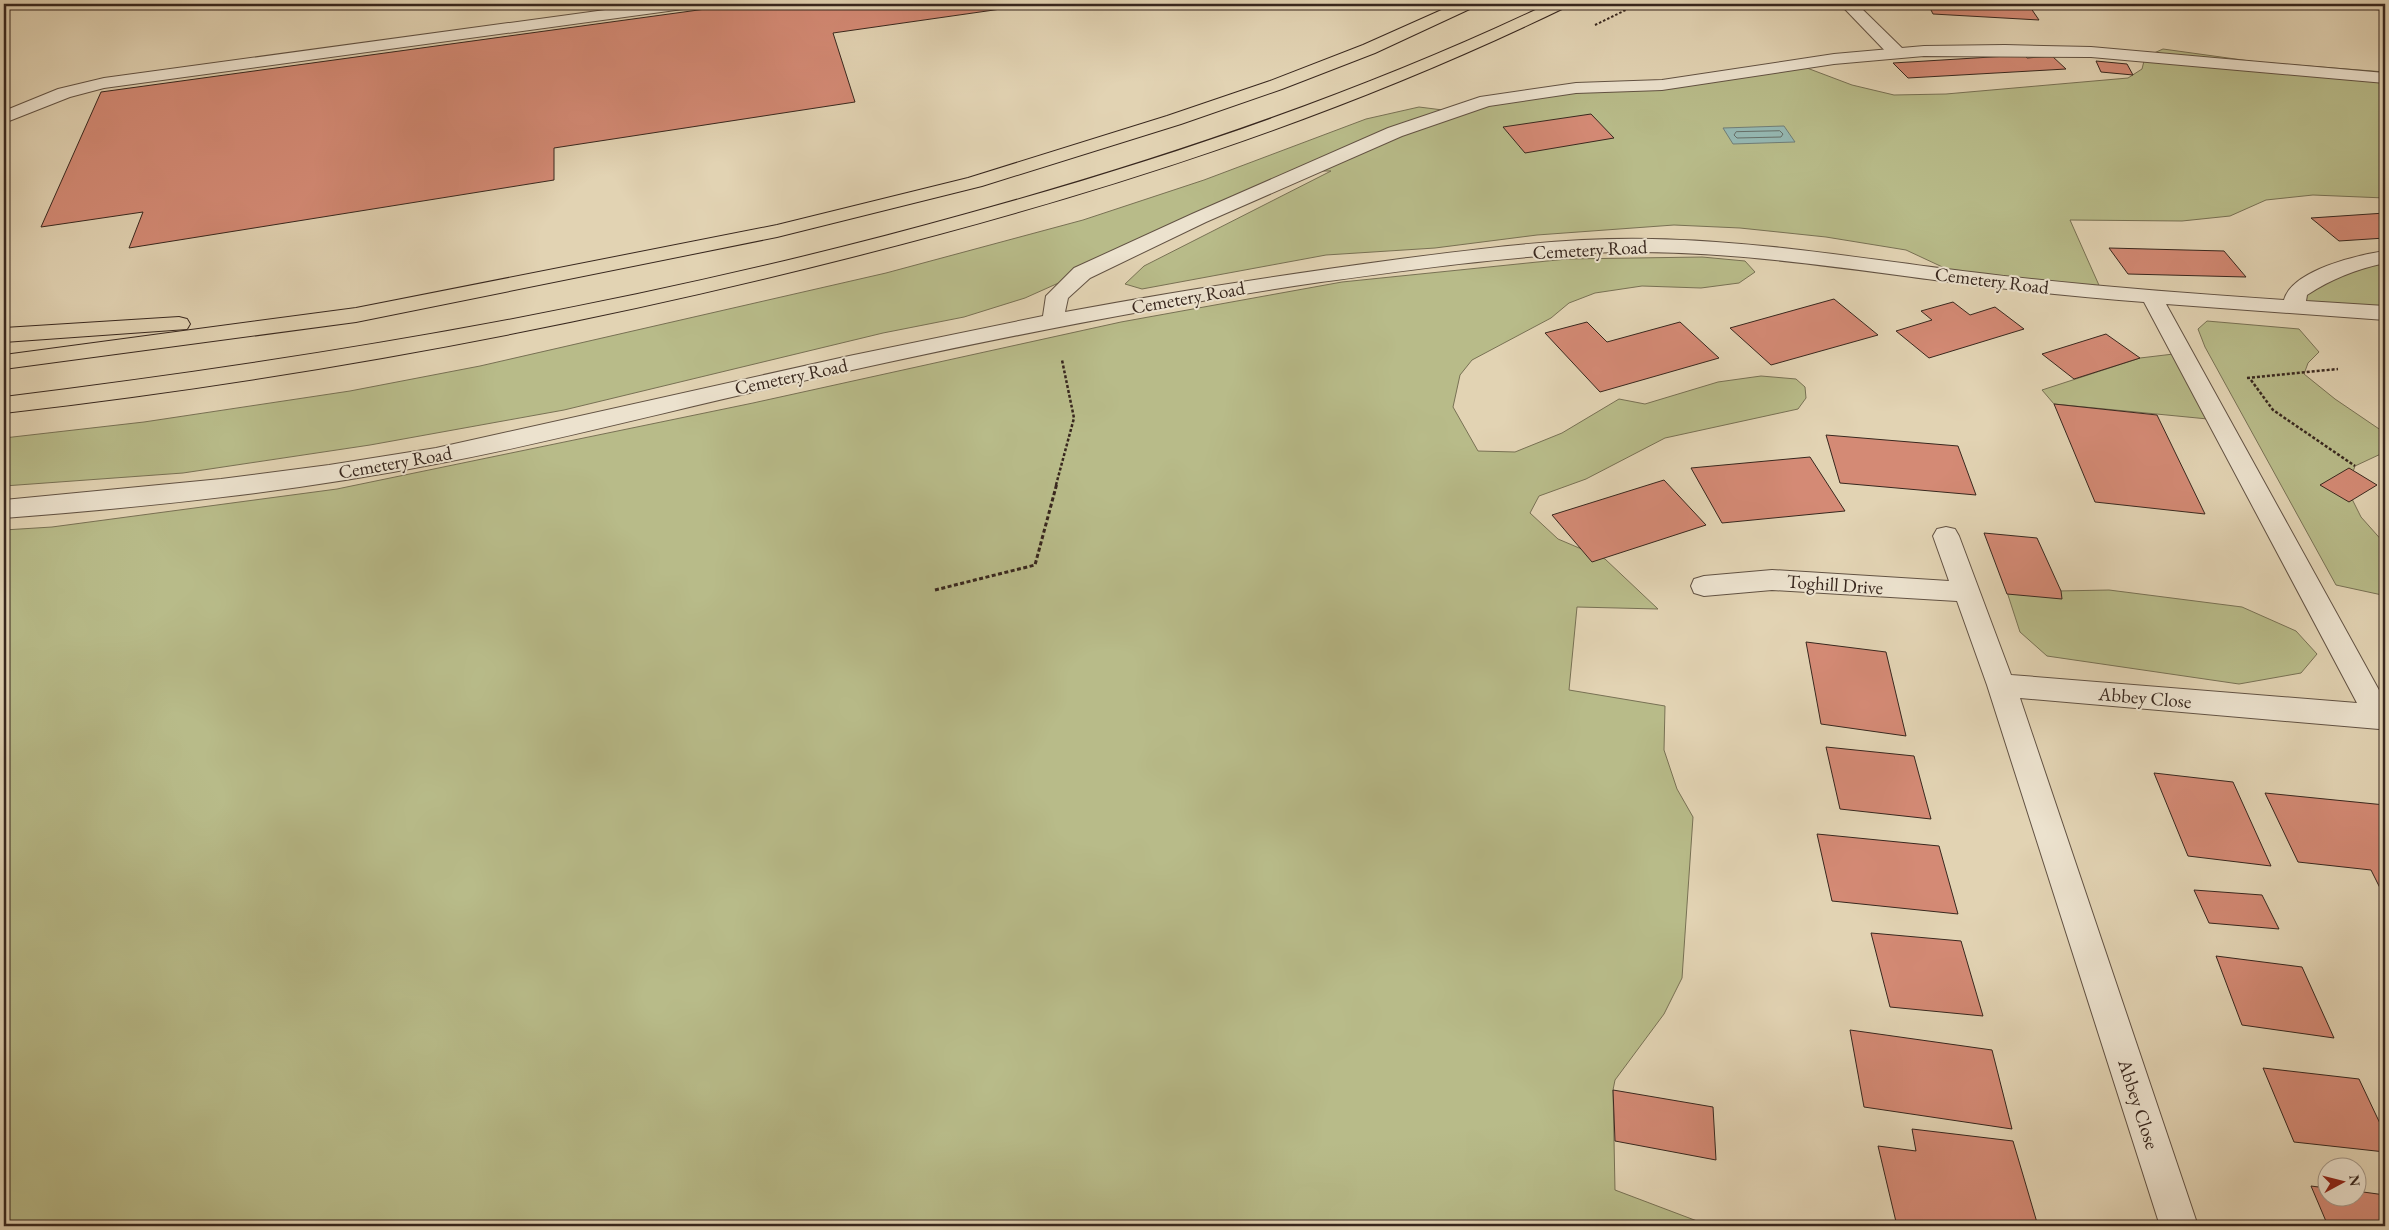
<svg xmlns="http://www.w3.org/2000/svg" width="2389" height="1230" font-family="'EB Garamond',serif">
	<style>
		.green { fill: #b8bb89; stroke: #787154 }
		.water { fill: #95b7b1; stroke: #707d76 }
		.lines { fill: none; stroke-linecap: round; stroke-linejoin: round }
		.shore { stroke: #666f68; stroke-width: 1 }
		.building { fill: #d48a75; stroke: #38271e }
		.lane-casing { stroke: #625243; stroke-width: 2 }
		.street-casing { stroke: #625243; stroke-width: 2 }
		.highway-casing { stroke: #38271e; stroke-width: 2 }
		.path-far2 { stroke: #38271e; stroke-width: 2; stroke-dasharray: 2.5 2; stroke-linecap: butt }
		.path-far1 { stroke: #38271e; stroke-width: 2.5; stroke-dasharray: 3 2; stroke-linecap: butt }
		.path { stroke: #38271e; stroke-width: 3; stroke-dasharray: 4 2.5; stroke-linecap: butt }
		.lane { fill: #ece2ce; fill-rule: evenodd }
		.street { fill: #ece2ce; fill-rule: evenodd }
		.highway { fill: #e2d3b3; fill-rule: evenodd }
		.labels { text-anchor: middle; stroke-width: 4; stroke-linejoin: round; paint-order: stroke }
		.street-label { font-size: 19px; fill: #38271e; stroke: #ece2ce }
	</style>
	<rect width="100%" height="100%" fill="#e2d3b3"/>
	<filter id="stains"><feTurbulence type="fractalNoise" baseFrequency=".004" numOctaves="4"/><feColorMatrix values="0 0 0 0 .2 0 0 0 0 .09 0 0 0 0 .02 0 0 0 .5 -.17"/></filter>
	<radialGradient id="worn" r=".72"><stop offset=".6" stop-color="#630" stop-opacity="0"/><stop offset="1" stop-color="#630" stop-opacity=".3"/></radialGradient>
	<g class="green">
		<path d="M2163 49 2257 62 2385 72V198L2313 195 2266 200 2230 216 2182 221 2070 220 2102 292 1966 278 1906 250 1826 237 1740 228 1674 225 1537 235 1435 248 1326 255 1142 289 1125 284 1144 266 1331 171H1309L1025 298 964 317 883 333 564 410 370 445 183 473 4 486V438L144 422 350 391 480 366 886 273 1083 220 1204 180 1366 119 1419 107 1451 111 1486 101 1662 85 1799 65 1852 85 1894 95 1946 94 2128 78 2142 69 2145 57Z"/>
		<path d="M1702 257 1745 261 1755 272 1739 283 1701 288 1642 286 1595 293 1569 303 1551 318 1472 360 1460 375 1453 407 1478 451 1515 452 1562 433 1619 399 1645 404 1718 382 1761 376 1796 379 1805 387 1806 398 1798 409 1665 438 1586 479 1539 496 1530 513 1558 539 1605 559 1658 609 1577 607 1569 690 1665 706 1664 750 1677 789 1693 817 1682 978 1664 1014 1615 1080 1613 1090 1615 1190 1705 1224 1706 1226H4V530L52 527 337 489 753 403 1121 322 1342 282 1567 259Z"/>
		<path d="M2385 257V313L2293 308 2297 292Z"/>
		<path d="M2207 321 2299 329 2319 352 2308 363 2304 374 2335 399 2385 433V452L2355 466 2347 489 2361 517 2385 544V591L2382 595 2336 585 2205 347 2198 329Z"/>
		<path d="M2182 353 2218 420 2054 404 2042 390 2140 358Z"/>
		<path d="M2109 590 2242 607 2296 631 2317 654 2301 673 2239 684 2047 656 2020 632 2007 592Z"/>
	</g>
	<path class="water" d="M1784 126 1795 142 1733 144 1723 128Z"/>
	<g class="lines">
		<path class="shore" d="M1780 131 1783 134 1781 137 1737 138 1734 135 1736 132Z"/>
	</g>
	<g class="building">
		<path d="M742 4H1036L833 33 855 102 554 148V180L129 248 143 212 41 227 101 92Z"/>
		<path d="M1928 4H2028L2039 20 1933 14Z"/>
		<path d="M2263 4H2385V10Z"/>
		<path d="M2024 55 2027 58 2052 56 2066 69 1908 78 1893 63Z"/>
		<path d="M2096 61 2127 64 2133 75 2101 72Z"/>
		<path d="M1591 114 1614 138 1525 153 1503 127Z"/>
		<path d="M2385 213V238L2339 241 2311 218Z"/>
		<path d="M2109 248 2224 251 2246 277 2128 274Z"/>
		<path d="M1834 299 1878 335 1771 365 1730 328Z"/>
		<path d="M1953 302 1970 315 1995 307 2024 329 1929 358 1896 331 1932 320 1921 311Z"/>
		<path d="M1587 322 1607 342 1680 322 1719 358 1600 392 1545 333Z"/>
		<path d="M2106 334 2140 358 2074 379 2042 354Z"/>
		<path d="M2054 404 2157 415 2205 514 2095 502Z"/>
		<path d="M1826 435 1958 446 1976 495 1840 483Z"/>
		<path d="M1810 457 1845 511 1722 523 1691 468Z"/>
		<path d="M2349 468 2377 485 2349 502 2320 485Z"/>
		<path d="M1664 480 1706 525 1592 562 1552 515Z"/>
		<path d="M1984 533 2037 538 2061 591 2062 599 2007 594Z"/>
		<path d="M1806 642 1886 652 1906 736 1821 724Z"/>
		<path d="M1826 747 1914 756 1931 819 1840 809Z"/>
		<path d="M2154 773 2233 782 2271 866 2188 856Z"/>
		<path d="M2265 793 2385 805V898L2371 870 2298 862Z"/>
		<path d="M1817 834 1939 846 1958 914 1832 901Z"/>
		<path d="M2194 890 2262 895 2279 929 2209 923Z"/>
		<path d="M1871 933 1961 941 1983 1016 1890 1007Z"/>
		<path d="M2216 956 2302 967 2334 1038 2242 1025Z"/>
		<path d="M1850 1030 1992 1050 2012 1129 1864 1107Z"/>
		<path d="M2263 1068 2359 1079 2385 1134V1152L2294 1142Z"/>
		<path d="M1613 1090 1713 1107 1716 1160 1615 1141Z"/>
		<path d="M1912 1129 2013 1141 2038 1226H1897L1878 1146 1916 1151Z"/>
		<path d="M2311 1186 2326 1188V1198H2356V1191L2385 1195V1226H2328Z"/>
	</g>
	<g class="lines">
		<defs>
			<g id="lane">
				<path d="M649 4H691L683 9 104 88 70 97 4 123V111L58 89 104 78Z"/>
				<path d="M1840 4H1857L1903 49 1906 53 1903 57H1891Z"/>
			</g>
			<path id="street" d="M2005 45 2091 47 2385 73V83L2091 57 1924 56 1834 64 1662 90 1576 93 1489 106 1402 136 1206 222 1090 278 1068 298 1065 312C1176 291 1288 274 1400 259 1484 248 1568 237 1652 239 1759 241 1865 259 1971 272 2075 285 2179 293 2284 300 2292 270 2358 255 2385 251V263C2357 269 2331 279 2307 295L2306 301 2385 306V320L2166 304 2385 701V727L2379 729 2020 698 2198 1226H2160L1987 685 1957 601 1772 590 1704 596 1694 593 1691 586 1694 579 1704 576 1772 570 1949 581 1933 536 1937 529 1946 527 1955 529 1959 536 2011 675 2357 703 2144 302C2071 296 1999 289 1927 279 1808 263 1690 246 1569 254 1486 259 1403 271 1321 282 1130 310 942 349 754 392 648 416 543 444 436 464 293 492 148 507 4 518V500L221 479 329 465 436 448 849 356 1043 316 1046 296 1074 268 1192 214 1388 128 1480 97 1576 83 1662 80 1834 54 1924 46Z"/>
			<g id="highway">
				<path d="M1455 4H1476L1474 7 1375 53 1282 89 1181 124 982 186 777 237 356 322 4 369V355L356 308 777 225 968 178 1167 116 1270 81 1363 45Z"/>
				<path d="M1548 4H1568L1566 7C1338 118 1097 195 852 257 573 328 290 380 4 413V397C329 357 651 302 966 214 1166 159 1361 93 1548 4Z"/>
				<path d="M179 317 187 319 190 324 187 329 4 342V328Z"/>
			</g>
		</defs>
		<use href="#lane" class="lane-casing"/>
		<use href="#street" class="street-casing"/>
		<use href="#highway" class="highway-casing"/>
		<path class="path-far2" d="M1595 25 1638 4"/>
		<g class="path-far1">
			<path d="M2247 378 2338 369"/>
			<path d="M2251 380 2273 410 2355 466"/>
			<path d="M1056 485 1074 418 1062 360"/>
		</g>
		<path class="path" d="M935 590 1035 565 1057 483"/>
		<use href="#lane" class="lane"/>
		<use href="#street" class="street"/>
		<use href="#highway" class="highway"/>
	</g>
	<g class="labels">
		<g class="street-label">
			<text transform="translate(1590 249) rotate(-3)" y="7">Cemetery Road</text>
			<text transform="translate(1992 280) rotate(7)" y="7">Cemetery Road</text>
			<text transform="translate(1188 297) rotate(-10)" y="7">Cemetery Road</text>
			<text transform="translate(791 376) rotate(-12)" y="7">Cemetery Road</text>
			<text transform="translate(395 462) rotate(-10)" y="7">Cemetery Road</text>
			<text transform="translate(1835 584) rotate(4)" y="7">Toghill Drive</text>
			<text transform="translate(2145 697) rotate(5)" y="7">Abbey Close</text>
			<text transform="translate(2139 1104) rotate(72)" y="7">Abbey Close</text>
		</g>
	</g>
	<rect width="2389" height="1230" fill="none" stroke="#e2d3b3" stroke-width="20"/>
	<rect x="5" y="5" width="2379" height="1220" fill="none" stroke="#38271e" stroke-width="2.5"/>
	<rect x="10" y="10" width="2369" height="1210" fill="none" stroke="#38271e"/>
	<g transform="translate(2342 1182) rotate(83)"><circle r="24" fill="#ece2ce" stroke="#a49788"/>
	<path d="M0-4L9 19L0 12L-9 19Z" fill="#8f2418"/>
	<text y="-8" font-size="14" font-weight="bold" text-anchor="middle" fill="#38271e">N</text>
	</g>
	<rect width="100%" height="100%" filter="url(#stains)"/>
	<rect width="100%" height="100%" fill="url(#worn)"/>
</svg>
